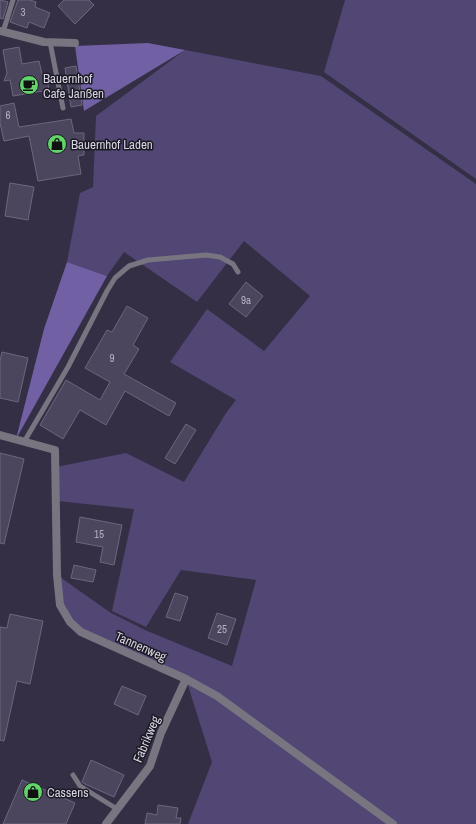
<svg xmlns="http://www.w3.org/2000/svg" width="476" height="824" font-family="'Archivo Narrow',sans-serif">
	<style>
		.green { fill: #514674 }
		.forest { fill: #7260a4 }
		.building { fill: #4b465d; stroke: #6c677f }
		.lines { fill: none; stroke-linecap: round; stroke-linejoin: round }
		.service { stroke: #787581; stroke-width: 5 }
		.minor { stroke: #787581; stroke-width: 8 }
		.labels { text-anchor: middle; stroke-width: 3; stroke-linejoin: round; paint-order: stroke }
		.number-label { font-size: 11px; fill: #b4b1c2 }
		.poi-label { font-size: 13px; fill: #d7d5e3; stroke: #1b1923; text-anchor: start }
		.street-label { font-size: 13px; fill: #d7d5e3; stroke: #1b1923 }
	</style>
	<rect width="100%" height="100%" fill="#342f45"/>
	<g class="green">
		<path d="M345 0H476V179L324 72Z"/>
		<path d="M185 50 321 76 476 184V824H188L212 762 186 679 81 632 63 612 57 575 111 613 145 630 232 666 256 580 181 570 146 627 112 611 134 509 57 501 56 467 126 453 184 482 226 413 236 400 170 362 207 309 264 351 310 296 244 241 197 302 124 252 107 276 67 262 80 193 93 187 96 116Z"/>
	</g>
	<g class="forest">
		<path d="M148 43 185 50 84 111 75 46Z"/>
		<path d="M67 262 107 276 16 439 44 329Z"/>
	</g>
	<g class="building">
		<path d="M0 0 8 2 3 19 0 18Z"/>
		<path d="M18 0H30L36 2 35 7 50 13 44 28 29 22 27 28 10 22Z"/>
		<path d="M64 0H89L94 5 75 24 58 6Z"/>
		<path d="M19 47 22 64 39 61 42 74 46 73 49 90 13 96 10 80 4 81 7 73 3 50Z"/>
		<path d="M76 66 82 105 71 107 65 68Z"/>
		<path d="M14 103 19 127 71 119 74 133H84V155L78 156 81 174 38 181 29 136 4 141 0 123V106Z"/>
		<path d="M10 183 34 187 28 220 5 216Z"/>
		<path d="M246 282 263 296 246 317 229 304Z"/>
		<path d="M127 306 148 318 133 345 139 349 124 374 176 403 169 416 125 391 106 425 80 410 63 439 40 425 66 380 100 400 110 382 85 368 107 330 112 332Z"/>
		<path d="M2 352 28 358 18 402 0 398V361Z"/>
		<path d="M186 424 196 430 175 464 165 458Z"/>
		<path d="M0 453 24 459 4 544 0 543Z"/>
		<path d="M80 517 122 525 114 565 100 562 103 547 76 542Z"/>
		<path d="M74 565 96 570 93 582 71 578Z"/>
		<path d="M175 593 188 597 180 621 166 617Z"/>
		<path d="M217 613 236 619 227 645 208 638Z"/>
		<path d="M10 614 43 621 30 684 17 681 4 741 0 740V627L7 628Z"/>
		<path d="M122 686 146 696 138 715 114 704Z"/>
		<path d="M91 760 124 775 114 797 85 784 82 782Z"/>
		<path d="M22 780 75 803 66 824H3Z"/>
		<path d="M158 805 178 808 176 818H181L180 824H145L147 813 157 815Z"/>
	</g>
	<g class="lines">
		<g class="service">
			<path d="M3 32 13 0"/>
			<path d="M50 42 63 108"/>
			<path d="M24 442 68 367 107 291 115 278 129 266 148 260 206 255 220 257 233 264 238 272"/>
			<path d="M73 775 80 786 117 809"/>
		</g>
		<g class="minor">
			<path d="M0 31 44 42 75 43"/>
			<path d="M0 435 55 450 57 575 60 605 70 622 81 632 186 679 217 696 393 824"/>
			<path d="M106 824 150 766 161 733 186 679"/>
		</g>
	</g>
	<defs>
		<symbol id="cafe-disc" viewBox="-11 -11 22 22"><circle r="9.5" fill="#62d469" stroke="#1b1923"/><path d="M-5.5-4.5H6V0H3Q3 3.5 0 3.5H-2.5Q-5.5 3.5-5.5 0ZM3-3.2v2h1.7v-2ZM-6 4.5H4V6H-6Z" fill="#111"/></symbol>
		<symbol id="shop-disc" viewBox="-11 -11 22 22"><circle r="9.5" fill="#62d469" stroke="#1b1923"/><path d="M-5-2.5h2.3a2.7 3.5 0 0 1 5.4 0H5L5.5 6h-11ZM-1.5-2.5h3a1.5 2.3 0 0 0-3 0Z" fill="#111"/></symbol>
	</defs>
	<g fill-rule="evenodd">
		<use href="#cafe-disc" x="18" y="74" width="22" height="22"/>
		<use href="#shop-disc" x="46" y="133" width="22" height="22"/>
		<use href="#shop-disc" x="22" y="781" width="22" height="22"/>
	</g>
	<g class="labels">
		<g class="number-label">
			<text x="23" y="16">3</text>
			<text x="8" y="119">6</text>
			<text x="246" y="304">9a</text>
			<text x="112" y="362">9</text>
			<text x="99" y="538">15</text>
			<text x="222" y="633">25</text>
		</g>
		<g class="poi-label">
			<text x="43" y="83">Bauernhof<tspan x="43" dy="15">Cafe Janßen</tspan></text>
			<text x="71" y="149">Bauernhof Laden</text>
			<text x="47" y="797">Cassens</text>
		</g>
		<g class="street-label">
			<text transform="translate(141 646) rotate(24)" y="5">Tannenweg</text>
			<text transform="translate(146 739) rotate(-67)" y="5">Fabrikweg</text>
		</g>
	</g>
</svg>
